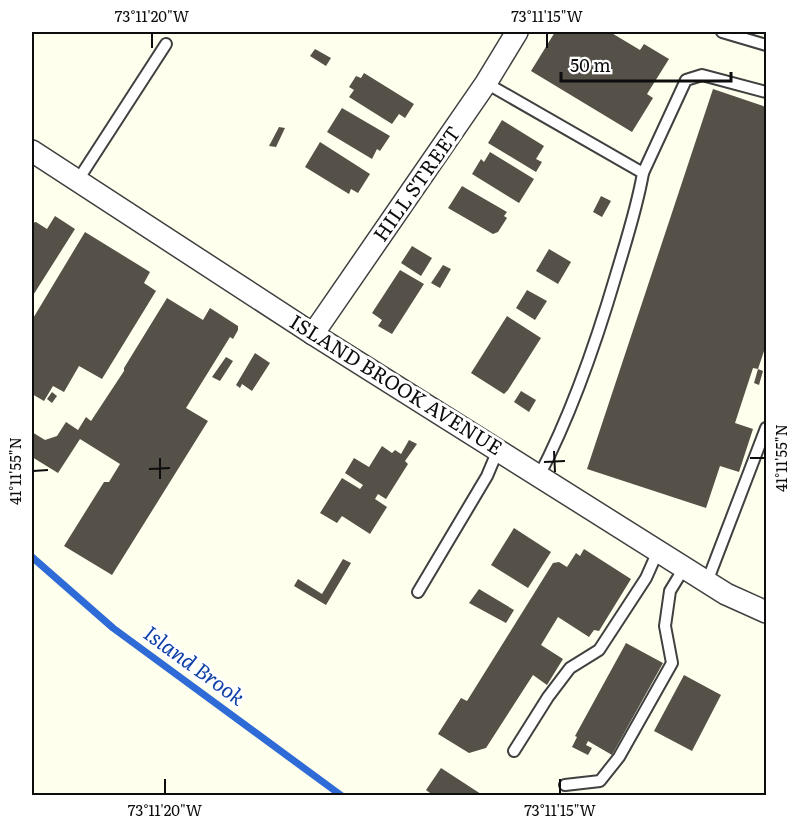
<svg xmlns="http://www.w3.org/2000/svg" width="798" height="827" font-family="Literata,serif">
	<style>
		.lines { fill: none; stroke-linecap: round; stroke-linejoin: round }
		.stream { stroke: #2f6bd6; stroke-width: 7 }
		.building { fill: #565148 }
		.lane-casing { stroke: #404040; stroke-width: 14 }
		.street-casing { stroke: #404040; stroke-width: 24 }
		.lane { stroke: #fff; stroke-width: 10 }
		.street { stroke: #fff; stroke-width: 21 }
		.ticks { fill: none; stroke: #0d0d0d; stroke-width: 2 }
		.labels { text-anchor: middle; stroke-width: 6; stroke-linejoin: round; paint-order: stroke }
		.street-label { font-size: 20px; fill: #0d0d0d; stroke: #fff }
		.water-label { font-size: 21px; font-style: italic; fill: #0e3fa7; stroke: #fff }
		.neatline { fill: none; stroke: #0d0d0d; stroke-width: 2 }
		.ticks-label { font-size: 15px; text-anchor: middle; fill: #0d0d0d }
	</style>
	<rect width="100%" height="100%" fill="#feffed"/>
	<g class="lines">
		<path class="stream" d="M32 557 113 628 342 796"/>
	</g>
	<g class="building">
		<path d="M555 32H610L640 50 644 44 669 59 647 94 653 98 632 132 531 71Z"/>
		<path d="M315 49 331 58 326 66 310 56Z"/>
		<path d="M364 73 414 104 405 118 399 114 392 124 349 97 354 90 349 87 356 76 361 78Z"/>
		<path d="M713 89 766 107V345L758 369 763 371 759 385 754 383 758 369 753 368 735 423 753 429 739 472 720 466 706 508 587 469Z"/>
		<path d="M342 108 390 136 380 151 377 149 372 159 327 132Z"/>
		<path d="M502 120 544 146 536 159 542 162 536 172 488 143Z"/>
		<path d="M279 127 285 128 276 147 269 146Z"/>
		<path d="M320 142 370 174 358 193 351 189 349 194 305 167Z"/>
		<path d="M490 152 534 179 519 203 472 174 481 159 484 162Z"/>
		<path d="M462 186 507 212 504 216 507 218 498 232 493 234 448 208Z"/>
		<path d="M601 196 611 201 602 217 593 212Z"/>
		<path d="M55 216 75 229 32 297V223L36 222 47 229Z"/>
		<path d="M85 232 150 272 144 283 156 291 102 379 79 366 64 392 53 386 44 401 32 394V320Z"/>
		<path d="M412 246 432 258 421 276 401 263Z"/>
		<path d="M549 249 571 262 558 284 536 271Z"/>
		<path d="M443 265 451 269 440 288 431 283Z"/>
		<path d="M400 270 424 284 392 334 378 326 382 320 372 313Z"/>
		<path d="M527 290 547 301 535 320 516 308Z"/>
		<path d="M167 298 203 320 210 308 238 326V330L233 339 230 337 186 408 208 421 112 575 64 546 104 482H109L120 464 80 439 58 473 32 457V432L45 440 57 436 66 422 78 430 86 417 91 421 124 371V368Z"/>
		<path d="M507 316 541 338 508 390 504 394 471 373Z"/>
		<path d="M255 353 270 363 252 391 242 384 240 388 236 385Z"/>
		<path d="M226 357 233 361 220 381 212 377Z"/>
		<path d="M521 391 536 400 529 412 514 402Z"/>
		<path d="M52 392 57 396 52 403 47 399Z"/>
		<path d="M409 440 417 444 405 461 408 464 386 499 378 494 375 499 387 507 370 534 342 516 337 523 320 513 342 478 360 489 363 485 345 473 354 458 369 467 382 446 392 453 395 450 401 454Z"/>
		<path d="M514 528 551 552 528 588 491 565Z"/>
		<path d="M584 549 631 579 599 631 594 630 589 637 558 617 541 645 563 659 547 685 533 675 486 748 469 753 438 734 461 698 467 701 553 563 559 562 567 567 576 553 580 556Z"/>
		<path d="M343 559 351 563 326 605 294 586 298 579 322 594Z"/>
		<path d="M479 589 514 610 506 623 469 603Z"/>
		<path d="M626 643 663 663 612 755 588 741 586 745 592 748 588 755 572 747 577 737 575 736Z"/>
		<path d="M684 675 721 695 692 751 654 731Z"/>
		<path d="M441 768 484 796H434L426 790Z"/>
	</g>
	<g class="lines">
		<defs>
			<g id="lane">
				<path d="M722 32 766 45"/>
				<path d="M486 83 643 173C637 208 626 241 616 275 596 343 572 413 539 476"/>
				<path d="M643 173 686 80 702 75 766 92"/>
				<path d="M78 180 166 44"/>
				<path d="M707 582 766 428"/>
				<path d="M418 592 487 476 498 450"/>
				<path d="M514 751 548 697 570 668 599 650 646 578 658 551"/>
				<path d="M565 785 600 781 619 757 672 663 665 626 670 591 684 568"/>
			</g>
			<g id="street">
				<path d="M32 151 313 334 726 594 766 612"/>
				<path d="M313 334 486 83 517 32"/>
			</g>
		</defs>
		<use href="#lane" class="lane-casing"/>
		<use href="#street" class="street-casing"/>
		<use href="#lane" class="lane"/>
		<use href="#street" class="street"/>
	</g>
	<path class="ticks" d="M152 33V48M547 33V48M554 451 555 472M160 458V479M750 458H765M544 462 565 461M149 469 170 468M33 471 48 470M165 779V794M560 779V794"/>
	<g class="labels">
		<g class="street-label">
			<text transform="translate(417 184) rotate(-55)" y="7">HILL STREET</text>
			<text transform="translate(396 385) rotate(32)" y="7">ISLAND BROOK AVENUE</text>
		</g>
		<g class="water-label">
			<text transform="translate(194 666) rotate(36)" y="7">Island Brook</text>
		</g>
	</g>
	<rect width="798" height="827" fill="none" stroke="#ffffff" stroke-width="66"/>
	<path d="M561 72v9h170v-9" fill="none" stroke="#0d0d0d" stroke-width="3"/>
	<text x="570" y="72" font-size="18" fill="#0d0d0d" stroke="#ffffff" stroke-width="4.5" paint-order="stroke">50 m</text>
	<rect x="33" y="33" width="732" height="761" class="neatline"/>
	<g class="ticks-label">
		<text x="152" y="22">73°11'20"W</text>
		<text x="547" y="22">73°11'15"W</text>
		<text transform="translate(782 458) rotate(-90)" y="5">41°11'55"N</text>
		<text transform="translate(16 471) rotate(-90)" y="5">41°11'55"N</text>
		<text x="165" y="816">73°11'20"W</text>
		<text x="560" y="816">73°11'15"W</text>
	</g>
</svg>
